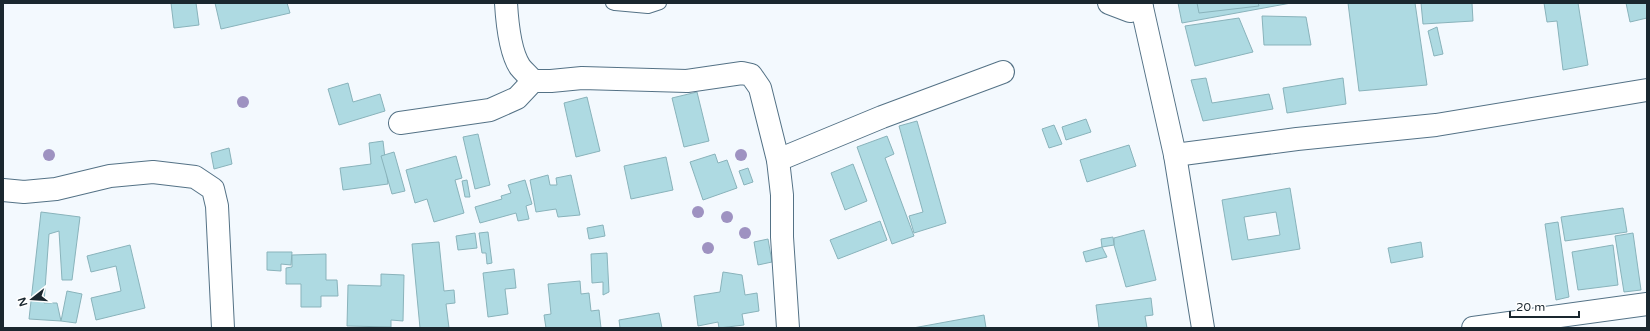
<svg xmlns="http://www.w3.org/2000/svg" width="1650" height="331" font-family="'Varela Round',sans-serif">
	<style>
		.building { fill: #aedae2; stroke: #89b3bb; fill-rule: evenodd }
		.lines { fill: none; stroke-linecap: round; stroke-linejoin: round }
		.lane-casing { stroke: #547286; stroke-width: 14 }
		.street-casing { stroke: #547286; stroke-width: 24 }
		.lane { stroke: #fff; stroke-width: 12 }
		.street { stroke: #fff; stroke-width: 22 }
		.tree { fill: #9e92c1 }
	</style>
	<rect width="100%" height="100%" fill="#f3f9fe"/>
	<g class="building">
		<path d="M171 3H196L199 25 174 28Z"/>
		<path d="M215 3H287L290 13 221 29Z"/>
		<path d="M1178 3H1291L1182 23Z"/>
		<path d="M1197 3H1258L1259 6 1199 13Z"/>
		<path d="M1348 3H1415L1427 85 1359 91Z"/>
		<path d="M1421 3H1472L1473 21 1423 24Z"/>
		<path d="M1544 3H1578L1588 65 1563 70 1557 21 1547 22Z"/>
		<path d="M1626 3H1647V18L1630 22Z"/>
		<path d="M1262 16 1306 17 1311 45H1264Z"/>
		<path d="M1239 18 1253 52 1195 66 1185 26Z"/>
		<path d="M1437 27 1443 54 1434 56 1428 31Z"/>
		<path d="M1206 78 1212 103 1269 94 1273 109 1203 121 1191 80Z"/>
		<path d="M1343 78 1346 104 1287 113 1283 88Z"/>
		<path d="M348 83 353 102 380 94 385 111 339 125 328 89Z"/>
		<path d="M697 92 709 141 684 147 672 98Z"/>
		<path d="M587 97 600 151 576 157 564 103Z"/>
		<path d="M1086 119 1091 132 1066 140 1062 127Z"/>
		<path d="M917 121 946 223 914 233 909 216 923 212 899 126Z"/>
		<path d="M1054 125 1062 144 1049 148 1042 129Z"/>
		<path d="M478 134 490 185 475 189 463 137Z"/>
		<path d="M887 136 894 154 885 158 914 236 892 244 857 147Z"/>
		<path d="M383 141 388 184 343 190 340 168 371 164 369 143Z"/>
		<path d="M1129 145 1136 166 1087 182 1080 160Z"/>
		<path d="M229 148 232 164 214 169 211 153Z"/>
		<path d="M394 152 405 191 392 194 381 156Z"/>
		<path d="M715 154 718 163 727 160 737 188 703 200 690 162Z"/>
		<path d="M456 156 462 178 455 180 464 213 434 222 427 199 415 203 406 170Z"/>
		<path d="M666 157 673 190 631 199 624 166Z"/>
		<path d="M853 164 867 201 845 210 831 173Z"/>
		<path d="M748 168 753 182 744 185 739 171Z"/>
		<path d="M548 175 550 185H557L556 178 571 175 580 215 558 217 556 209 536 212 530 180Z"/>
		<path d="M467 180 470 197H465L462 181Z"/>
		<path d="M525 180 532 204 526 206 529 219 518 221 516 213 480 223 475 207 502 199 501 196 511 193 508 185Z"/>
		<path d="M1290 188 1300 249 1232 260 1222 200ZM1276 212 1280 235 1248 240 1244 217Z"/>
		<path d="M1623 208 1627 232 1565 241 1561 217Z"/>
		<path d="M41 212 80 217 72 280H62L59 231 49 234 44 303H57L61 321 29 319Z"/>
		<path d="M880 221 887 240 838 259 830 240Z"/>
		<path d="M1558 222 1569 297 1556 300 1545 224Z"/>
		<path d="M603 225 605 236 589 239 587 228Z"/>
		<path d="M1144 230 1156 280 1126 287 1114 245V238Z"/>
		<path d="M488 232 492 263 487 264 486 253H482L479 233Z"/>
		<path d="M475 233 477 248 458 250 456 236Z"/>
		<path d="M1633 233 1641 290 1624 292 1615 236Z"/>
		<path d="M1113 237 1114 245 1102 247 1101 239Z"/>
		<path d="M768 239 772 262 758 265 754 242Z"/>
		<path d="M439 242 444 291 454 290 455 303 446 304 449 328H420L412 244Z"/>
		<path d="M1421 242 1423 257 1391 263 1388 248Z"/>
		<path d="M130 245 145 308 96 320 91 298 121 291 116 266 91 272 87 256Z"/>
		<path d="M1613 245 1618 285 1578 290 1572 252Z"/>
		<path d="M1102 247 1107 257 1086 262 1083 252Z"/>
		<path d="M267 252H292L291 265 281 264V271L267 270Z"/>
		<path d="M607 253 609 292 603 295V282L592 283 591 254Z"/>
		<path d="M326 254V280H337L338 296H321V307H301V284H286V268L292 267V255Z"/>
		<path d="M514 269 516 288 505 289 508 314 488 317 483 273Z"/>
		<path d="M723 272 742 275 745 295 757 293 759 311 742 314 744 325 719 328 718 322 698 326 694 296 720 292Z"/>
		<path d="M381 274 404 275 403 321 391 320V327L347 326 348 285 381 286Z"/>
		<path d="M580 281 581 294 589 293 591 311 599 310 601 328H546L544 315 551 314 548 284Z"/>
		<path d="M67 291 82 294 76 323 61 321Z"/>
		<path d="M1151 298 1153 315 1145 316 1147 328H1099L1096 305Z"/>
		<path d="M659 313 662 328H620L619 320Z"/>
		<path d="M984 315 986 328H913Z"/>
	</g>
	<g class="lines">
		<defs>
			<path id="lane" d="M612 3 615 4 648 7 660 3"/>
			<g id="street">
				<path d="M506 3C507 20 510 52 520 67 524 72 529 76 533 81H551L582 78 687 81 742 73 751 75 760 88 778 160 782 195V237L788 328"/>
				<path d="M1109 3 1130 11 1142 8"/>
				<path d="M1141 3 1175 155 1203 328"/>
				<path d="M400 123 490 110 517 98 533 81"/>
				<path d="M1175 155 1297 139 1436 125 1647 90"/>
				<path d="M778 160 882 117 1003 72"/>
				<path d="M3 190 24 192 56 189 110 176 153 172 195 177 213 189 217 206 223 328"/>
				<path d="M1473 328 1647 304"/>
			</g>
		</defs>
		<use href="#lane" class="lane-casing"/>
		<use href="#street" class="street-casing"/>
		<use href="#lane" class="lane"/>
		<use href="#street" class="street"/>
	</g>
	<g class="tree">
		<circle cx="243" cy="102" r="6"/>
		<circle cx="49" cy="155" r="6"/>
		<circle cx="741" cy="155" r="6"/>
		<circle cx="698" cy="212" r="6"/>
		<circle cx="727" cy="217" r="6"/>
		<circle cx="745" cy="233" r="6"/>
		<circle cx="708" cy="248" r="6"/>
	</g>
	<rect width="1650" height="331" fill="none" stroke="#1a272f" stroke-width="8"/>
	<g transform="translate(32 299) rotate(253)" stroke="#ffffff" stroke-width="3" paint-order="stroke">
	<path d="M0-3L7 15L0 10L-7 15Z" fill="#1a272f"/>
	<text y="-6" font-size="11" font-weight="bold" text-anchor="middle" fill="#1a272f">N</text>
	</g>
	<path d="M1510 311v6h69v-6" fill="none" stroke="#1a272f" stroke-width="2"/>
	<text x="1516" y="311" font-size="12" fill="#1a272f" stroke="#ffffff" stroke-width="3" paint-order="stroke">20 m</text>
</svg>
